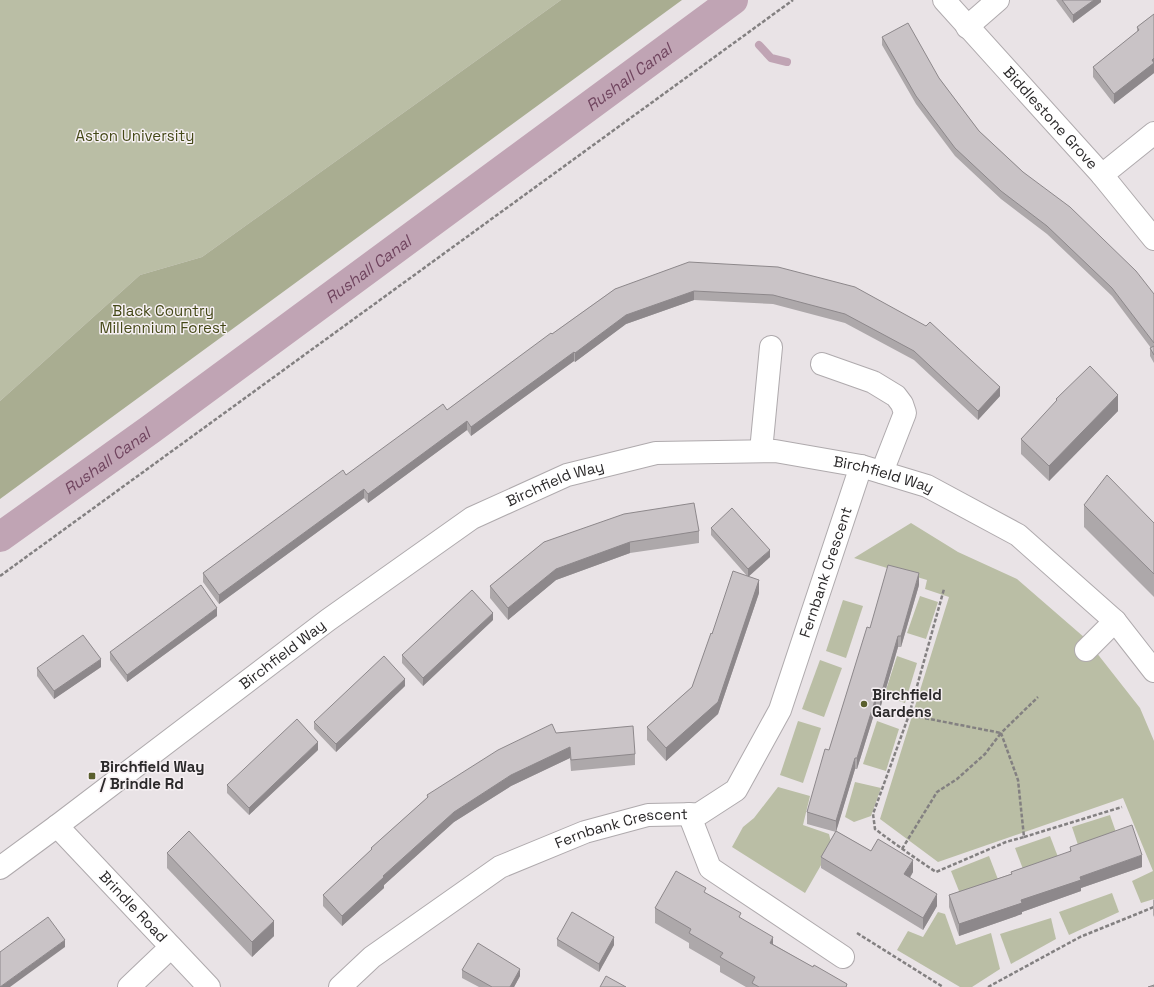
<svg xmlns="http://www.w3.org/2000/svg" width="1154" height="987" font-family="'Space Grotesk',sans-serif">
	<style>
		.green { fill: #babea5 }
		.forest { fill: #a9ad91 }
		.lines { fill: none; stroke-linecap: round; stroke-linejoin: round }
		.stream { stroke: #c0a4b4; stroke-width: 8 }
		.canal { stroke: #c0a4b4; stroke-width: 30 }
		.minor-casing { stroke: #afaaad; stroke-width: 24 }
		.path { stroke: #838081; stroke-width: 2.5; stroke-dasharray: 4 2; stroke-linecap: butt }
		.minor { stroke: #fff; stroke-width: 22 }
		.wall { fill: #ada8aa }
		.shaded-wall { fill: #8d888b }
		.building { fill: #c9c3c6; stroke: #8d888b }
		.poi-dot { fill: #5a5f2d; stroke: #f6f0f3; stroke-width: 1.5 }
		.labels { text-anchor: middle; stroke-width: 3; stroke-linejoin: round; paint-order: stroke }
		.street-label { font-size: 15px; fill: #2b292a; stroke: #f6f0f3 }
		.park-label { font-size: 15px; fill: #444817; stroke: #f6f0f3 }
		.poi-label { font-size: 15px; font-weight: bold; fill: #2b292a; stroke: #f6f0f3; text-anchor: start }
		.water-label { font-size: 16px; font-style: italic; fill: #70455f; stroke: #f6f0f3 }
	</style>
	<rect width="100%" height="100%" fill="#e9e3e6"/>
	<g class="green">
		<path d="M0 0H561L202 257 140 275 0 401Z"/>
		<path d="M911 523 958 552 1017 579 1085 638 1140 708 1154 741V899L1141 903 1132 881 1153 871 1123 798 938 862 880 819 949 597 925 589 927 580 854 558Z"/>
		<path d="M920 596 938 602 926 639 907 633Z"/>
		<path d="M843 600 863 606 846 658 826 651Z"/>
		<path d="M897 656 917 663 905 703 884 696Z"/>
		<path d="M820 660 842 668 824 717 802 709Z"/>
		<path d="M798 721 821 728 803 783 780 775Z"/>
		<path d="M877 721 899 729 886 771 863 764Z"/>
		<path d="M855 782 881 788 871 816 854 822 845 817Z"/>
		<path d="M778 787 810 796 803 825 829 834 832 846 805 893 732 847 743 827 754 818Z"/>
		<path d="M1110 815 1118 838 1080 851 1072 827Z"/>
		<path d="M1050 836 1058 857 1023 869 1015 848Z"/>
		<path d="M989 856 999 882 961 896 951 871Z"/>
		<path d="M1112 893 1119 912 1069 935 1059 912Z"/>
		<path d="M938 912 945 914 956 945 991 933 1000 969 972 987H960L897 950 908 931 923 937Z"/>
		<path d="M1051 918 1056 939 1011 964 1000 934Z"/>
	</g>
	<path class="forest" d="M561 0H682L0 499V401L140 275 202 257Z"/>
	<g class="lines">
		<path class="stream" d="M759 45 771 58 787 62"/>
		<path class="canal" id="s1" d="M0 537 151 429 733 0"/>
		<defs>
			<g id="minor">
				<path id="s2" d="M944 0 1102 175 1154 239"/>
				<path d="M967 27 998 0"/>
				<path d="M1102 175 1154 133"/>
				<path d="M822 364 873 382 896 396 902 404 905 413 882 472"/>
				<path d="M761 451 771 347"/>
				<path d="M1086 650 1115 621"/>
				<path d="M689 814 710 868 843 957"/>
				<path id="s3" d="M57 826 209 987"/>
				<path id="s4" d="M0 868 57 826 328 620 472 518 567 475 656 453 775 451 861 466 927 486 1018 535 1115 621 1154 671"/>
				<path d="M129 987 171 947"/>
				<path id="s5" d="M340 987 372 957 500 867 585 832 648 815 699 814 736 790 780 710 861 466"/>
			</g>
		</defs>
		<use href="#minor" class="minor-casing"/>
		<g class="path">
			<path d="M0 576 793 0"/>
			<path d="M909 715 944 589"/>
			<path d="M1024 837 1122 807"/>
			<path d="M902 849 937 792 957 779 985 754 1001 733 909 715 873 814 875 829C895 844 915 858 936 872L1006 842 1024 837 1018 780 1001 733 1038 697"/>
			<path d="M857 933 943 987"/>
			<path d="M988 987 1080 937 1154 907"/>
		</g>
		<use href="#minor" class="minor"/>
	</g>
	<g class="wall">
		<path d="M1056 0H1101V2L1073 23Z"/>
		<path d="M1154 14V73L1114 104 1093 77V67L1137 32V27Z"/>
		<path d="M882 37 939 78 979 131 1154 294V363L1150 356V348H1151L1112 296 1047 234 1001 199 955 156 916 104 882 45Z"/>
		<path d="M778 267 1000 396 978 420 914 360 845 323 773 304 694 300 626 324 575 362 574 361 471 436 467 430 368 503 364 498 219 604 203 582V573L346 475 447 410 552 334 615 289Z"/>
		<path d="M1056 399 1118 411 1049 481 1021 454V439L1056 402Z"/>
		<path d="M1084 505 1154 523V597L1084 527Z"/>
		<path d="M711 528 770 557 748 577 711 535Z"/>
		<path d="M699 531V543L630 553 556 580 508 620 490 598V586L544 542Z"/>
		<path d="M919 585 901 647H898L880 709 876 708 857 769H855L836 831 871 851 913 872 910 878 937 906 923 930 821 868V857L836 832 807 824V812L829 750 870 628Z"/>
		<path d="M759 593 718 714 666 761 647 740V727L692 687 712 634Z"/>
		<path d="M217 616 127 682 110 660V652Z"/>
		<path d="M493 620 423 686 402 663V655Z"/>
		<path d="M101 667 54 699 37 676V668Z"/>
		<path d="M405 686 336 752 314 729V722Z"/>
		<path d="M556 733 635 754V765L571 771 570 758 511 786 454 822 384 885V888L342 926 323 906V895L371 850V848L427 798V795Z"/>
		<path d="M318 750 249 815 227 793V785Z"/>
		<path d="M1070 847 1142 867 1081 888V891L1022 912V914L959 936 949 907V895L1011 874V872L1070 852Z"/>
		<path d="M167 853 274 936 252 957 167 868Z"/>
		<path d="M706 893 741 919 773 944 847 987H746L720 972V966L689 948V943L655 923V908Z"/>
		<path d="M1154 899V917L1153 915V900Z"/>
		<path d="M557 939 614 945 599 972 557 946Z"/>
		<path d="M462 970 520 976 514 987H479L462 978Z"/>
	</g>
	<g class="shaded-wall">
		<path d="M1094 0H1101V2L1073 23V15Z"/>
		<path d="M1154 58V73L1114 104V94Z"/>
		<path d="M694 291V300L626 324 575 362V353L626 315Z"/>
		<path d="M574 352V361L471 436V427Z"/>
		<path d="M1000 387V396L978 420V411Z"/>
		<path d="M1118 395V411L1049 481V466Z"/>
		<path d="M467 421V430L368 503V494Z"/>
		<path d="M364 489V498L219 604V595Z"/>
		<path d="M630 542V553L556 580 508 620V608L556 569Z"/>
		<path d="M770 550V557L748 577V569Z"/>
		<path d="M919 573V585L901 647V636Z"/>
		<path d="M759 580V593L718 714 666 761V748Z"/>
		<path d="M217 608V616L127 682V675Z"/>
		<path d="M493 613V620L423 686V678Z"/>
		<path d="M898 636V647L880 709V698Z"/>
		<path d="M101 659V667L54 699V691Z"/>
		<path d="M405 679V686L336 752V744Z"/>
		<path d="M876 697V708L857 769V758Z"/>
		<path d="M318 742V750L249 815V808Z"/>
		<path d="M570 747V758L511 786 454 822 384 885V888L342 926V916L383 876 454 812 511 775Z"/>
		<path d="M855 758V769L836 832V821Z"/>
		<path d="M1142 855V867L1081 888V891L1022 912V914L959 936V924L1080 877Z"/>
		<path d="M913 860V872L904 886V874Z"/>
		<path d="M937 894V906L923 930V918Z"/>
		<path d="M274 921V936L252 957V942Z"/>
		<path d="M614 937V945L599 972V964Z"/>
		<path d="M773 937V952L770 943Z"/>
		<path d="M65 940V947L10 987H0Z"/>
		<path d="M520 969V976L514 987H510Z"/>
	</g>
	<g class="building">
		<path d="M1062 0H1094L1073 15Z"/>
		<path d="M1154 14V58L1152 60 1154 63 1114 94 1093 67 1139 30 1137 27Z"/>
		<path d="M908 23 939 78 979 131 1023 172 1070 207 1136 271 1154 294V343L1112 288 1047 226 1001 191 955 148 916 96 882 37Z"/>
		<path d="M689 262 778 267 855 287 926 326 930 322 1000 387 978 411 914 351 845 314 773 295 694 291 626 315 575 353 574 352 471 427 467 421 368 494 364 489 219 595 203 573 343 470 346 475 443 404 447 410 551 333 552 334 615 289Z"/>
		<path d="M1154 346V355L1150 348Z"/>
		<path d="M1090 366 1118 395 1049 466 1021 439 1057 400 1056 399Z"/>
		<path d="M1107 475 1154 523V574L1084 505Z"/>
		<path d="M694 503 699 531 630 542 556 569 508 608 490 586 544 542 624 514Z"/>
		<path d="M732 508 770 550 748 569 711 528Z"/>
		<path d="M888 565 919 573 901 636H898L880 698 876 697 857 758H855L836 821 807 812 825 749 829 750 867 627 870 628Z"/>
		<path d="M733 571 759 580 718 702 666 748 647 727 692 687 711 633 712 634Z"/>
		<path d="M201 585 217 608 127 675 110 652Z"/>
		<path d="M472 590 493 613 423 678 402 655Z"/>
		<path d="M83 635 101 659 54 691 37 668Z"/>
		<path d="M384 656 405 679 336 744 314 722Z"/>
		<path d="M297 719 318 742 249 808 227 785Z"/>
		<path d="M552 724 556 733 633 726 635 754 571 760 570 747 511 775 454 812 383 876 384 877 342 916 323 895 372 849 371 848 428 797 427 795 498 750Z"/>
		<path d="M1132 825 1142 855 1080 877 1081 880 1021 900 1022 903 959 924 949 895 1012 874 1011 872 1071 851 1070 847Z"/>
		<path d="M189 831 274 921 252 942 167 853Z"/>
		<path d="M836 831 871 851 878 839 913 860 904 874 937 894 923 918 821 857Z"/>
		<path d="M676 871 706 888 704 892 741 913 739 917 773 937 770 943 813 967 814 965 847 984 846 987H759L752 983 755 977 720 957 723 953 689 933 691 929 655 908Z"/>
		<path d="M572 912 614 937 599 964 557 939Z"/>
		<path d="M48 917 65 940 0 987V952Z"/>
		<path d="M478 943 520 969 510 987H492L462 970Z"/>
		<path d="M606 976 626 987H600Z"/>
		<path d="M1154 985V987H1148Z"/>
	</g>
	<g class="poi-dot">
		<circle cx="864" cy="704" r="4"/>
		<rect x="88" y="772" width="8" height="8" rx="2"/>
	</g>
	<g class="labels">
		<g class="street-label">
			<text dy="5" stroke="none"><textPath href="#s2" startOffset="159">Biddlestone Grove</textPath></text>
			<text dy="5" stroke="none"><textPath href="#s4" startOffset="1014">Birchfield Way</textPath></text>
			<text dy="5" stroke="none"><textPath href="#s4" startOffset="678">Birchfield Way</textPath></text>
			<text dy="5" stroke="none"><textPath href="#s5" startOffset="689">Fernbank Crescent</textPath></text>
			<text dy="5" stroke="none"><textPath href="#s4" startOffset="354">Birchfield Way</textPath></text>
			<text dy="5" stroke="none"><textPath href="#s5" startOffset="329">Fernbank Crescent</textPath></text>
			<text dy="5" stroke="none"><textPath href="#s3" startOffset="111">Brindle Road</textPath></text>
		</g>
		<g class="park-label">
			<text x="135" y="141">Aston University</text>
			<text x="163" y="316">Black Country<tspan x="163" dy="17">Millennium Forest</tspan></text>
		</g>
		<g class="poi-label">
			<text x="872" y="700">Birchfield<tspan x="872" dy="17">Gardens</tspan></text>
			<text x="100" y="772">Birchfield Way<tspan x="100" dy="17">/ Brindle Rd</tspan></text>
		</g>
		<g class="water-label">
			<text dy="6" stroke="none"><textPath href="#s1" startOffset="779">Rushall Canal</textPath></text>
			<text dy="6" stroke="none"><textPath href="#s1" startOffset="455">Rushall Canal</textPath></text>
			<text dy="6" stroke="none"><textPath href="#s1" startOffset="131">Rushall Canal</textPath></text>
		</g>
	</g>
</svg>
